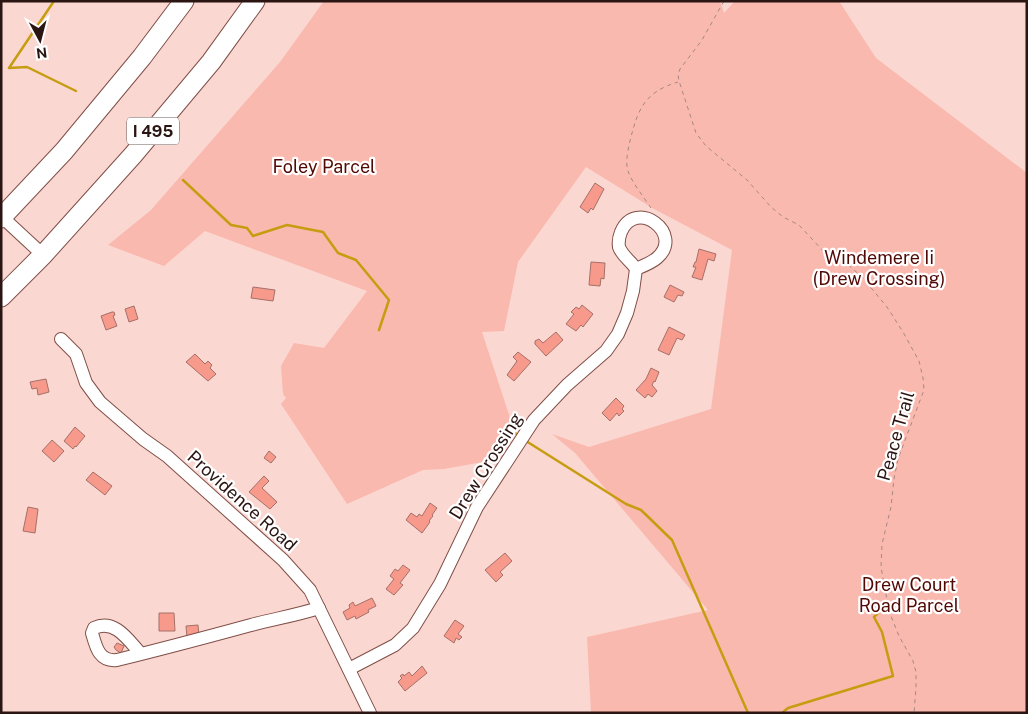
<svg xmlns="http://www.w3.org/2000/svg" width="1028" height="714" font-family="'Public Sans',sans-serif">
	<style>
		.green { fill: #fab9ae }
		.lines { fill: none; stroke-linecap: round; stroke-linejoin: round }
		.stream { stroke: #c69d10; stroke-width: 2.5 }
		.building { fill: #f79a8b; stroke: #a57068 }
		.minor-casing { stroke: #804f47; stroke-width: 14 }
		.highway-casing { stroke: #804f47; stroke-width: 21 }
		.path { stroke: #a68883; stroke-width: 1; stroke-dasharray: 4 4; stroke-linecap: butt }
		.minor { stroke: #fff; stroke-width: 12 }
		.highway { stroke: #fff; stroke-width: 19 }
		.labels { text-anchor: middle; stroke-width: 4.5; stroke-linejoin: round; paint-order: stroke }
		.shield { fill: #fff; stroke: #6a5b59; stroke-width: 1 }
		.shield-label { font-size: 16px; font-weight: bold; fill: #2a1512 }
		.park-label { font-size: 18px; fill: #510905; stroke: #fff }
		.street-label { font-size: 18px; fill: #2a1512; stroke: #fff }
	</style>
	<rect width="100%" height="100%" fill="#fbd7d1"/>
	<path class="green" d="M324 1H720L724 13 735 1H839L876 58 1027 173V713H591L587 637 708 610 575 453 552 434 589 447 711 409 732 250 654 209 586 167 518 262 504 331 482 332 514 430 494 461 488 457 483 462 444 469 423 470 347 504 281 404 286 398 283 394 281 366 294 343 324 348 367 291 205 231 164 266 108 245 151 210 280 62Z"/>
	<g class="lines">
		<g class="stream">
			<path d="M54 1 9 68 27 67 76 91"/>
			<path d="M183 180 231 225 247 228 253 236 287 225 323 232 338 253 356 260 389 300 379 330"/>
			<path d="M506 428 520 436"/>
			<path d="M526 441 626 504 641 510 672 540 748 713"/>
			<path d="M782 713 788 708 893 676 882 632 874 617 880 611 889 609"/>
		</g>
	</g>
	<g class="building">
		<path d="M595 183 604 189 593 210 591 208 588 213 580 207Z"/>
		<path d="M699 249 716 254 714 261 708 259 702 280 692 277 696 267H693L695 262H696Z"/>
		<path d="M591 262 605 263 604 279 601 278 600 286 589 285Z"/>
		<path d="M670 285 684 292 682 296 678 295 674 302 664 297Z"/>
		<path d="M253 287 275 290 273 301 251 298Z"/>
		<path d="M582 305 593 314 583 327 581 325 576 331 566 324 574 314 571 312 576 307 579 309Z"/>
		<path d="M134 306 138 319 129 322 125 309Z"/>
		<path d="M112 312H114L115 315 113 316 117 326 106 330 101 316Z"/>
		<path d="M669 327 685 335 682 340 677 338 669 355 658 350Z"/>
		<path d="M556 332 563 340 546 356 535 344V341L539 339 543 343Z"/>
		<path d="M518 352 531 362 514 381 507 375 517 361 513 357Z"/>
		<path d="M195 354 205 364 208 361 212 365 210 368 216 374 208 381 186 362Z"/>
		<path d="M651 368 659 372 655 382 654 381 652 385 657 391 652 397 648 394 645 398 636 390 646 379Z"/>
		<path d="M46 379 49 392 38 395 37 388 32 389 30 382Z"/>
		<path d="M616 398 624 406 622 409 624 411 619 416 617 413 610 421 602 413Z"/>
		<path d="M75 427 85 436 76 447 75 446 73 449 64 441Z"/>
		<path d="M52 440 64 451 54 462 42 451Z"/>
		<path d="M269 451 276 457 271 463 264 458Z"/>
		<path d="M93 472 112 486 105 495 86 480Z"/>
		<path d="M264 476 269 481 262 488 277 502 270 509 249 492Z"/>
		<path d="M430 503 437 508 432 515 433 516 429 521 430 522 422 533 406 520 411 513 417 517 419 514 422 516Z"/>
		<path d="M28 507 38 509 35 533 23 531Z"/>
		<path d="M505 553 512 561 500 572 503 575 496 582 485 570Z"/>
		<path d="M403 565 410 570 400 583 403 585 394 595 386 589 394 579 390 576 395 569 398 571Z"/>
		<path d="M372 598 376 606 368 610 369 612 356 619 355 616 347 620 343 612 350 608 349 605 353 602 355 606Z"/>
		<path d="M159 613H174L175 631H159Z"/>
		<path d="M455 620 464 626 458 634 462 637 459 640 456 638 454 643 444 636Z"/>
		<path d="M198 625 199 637 187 638 186 626Z"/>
		<path d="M117 643 124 646 121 653 116 650 114 647Z"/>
		<path d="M422 666 427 673 405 691 398 682 402 678 400 676 403 674 404 676 409 672 412 676Z"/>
	</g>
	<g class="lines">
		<defs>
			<g id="minor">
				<path d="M2 217 43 255"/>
				<path d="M61 339 76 354 86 383 100 402 143 439 167 456 283 560 310 590 370 713"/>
				<path d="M141 654C129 641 115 618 94 628L92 633C96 647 99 662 117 660 162 649 207 637 251 625 274 619 297 615 319 608"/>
				<path d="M349 669 395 645 413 628 440 584 477 507 534 420 567 385 606 351 618 334 627 313 633 291 636 269C643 266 651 263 657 258 685 234 636 197 621 232 619 237 618 241 619 247 622 256 631 261 636 269"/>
			</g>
			<g id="highway">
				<path d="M1 218 64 151 142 57 184 1"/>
				<path d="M1 297 43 255 133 155 211 62 255 1"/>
			</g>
		</defs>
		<use href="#minor" class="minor-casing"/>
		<use href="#highway" class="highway-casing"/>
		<g class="path">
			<path d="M724 1 702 40 680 69 678 75 679 81 696 133 706 146 747 180 771 207 783 217 799 225 824 252 845 262 862 277 887 307 903 332 919 361 923 378 924 390 898 459 894 479 891 507 882 544 881 567 889 611 899 636 913 661 916 672V688L914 713"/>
			<path d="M651 208C645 199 631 181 628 171 625 162 628 150 630 141 638 108 645 92 678 82"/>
		</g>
		<use href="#minor" class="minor"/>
		<use href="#highway" class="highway"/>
	</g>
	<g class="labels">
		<rect class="shield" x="127" y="117.5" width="52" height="27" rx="4"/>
		<g class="shield-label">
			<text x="153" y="137">I 495</text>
		</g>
		<g class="park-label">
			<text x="324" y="173">Foley Parcel</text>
			<text x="879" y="264">Windemere Ii<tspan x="879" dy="21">(Drew Crossing)</tspan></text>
			<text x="909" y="591">Drew Court<tspan x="909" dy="21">Road Parcel</tspan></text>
		</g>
		<g class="street-label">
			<text transform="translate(896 436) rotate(-74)" y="6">Peace Trail</text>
			<text transform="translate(486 466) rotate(-58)" y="6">Drew Crossing</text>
			<text transform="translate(242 501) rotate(42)" y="6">Providence Road</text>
		</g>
	</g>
	<rect width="1028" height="714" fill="none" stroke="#2a1512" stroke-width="5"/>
	<g transform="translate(40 40) rotate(173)" stroke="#ffffff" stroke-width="4" paint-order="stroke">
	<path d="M0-4L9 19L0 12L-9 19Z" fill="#2a1512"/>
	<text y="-8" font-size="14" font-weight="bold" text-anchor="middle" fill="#2a1512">N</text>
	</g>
</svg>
